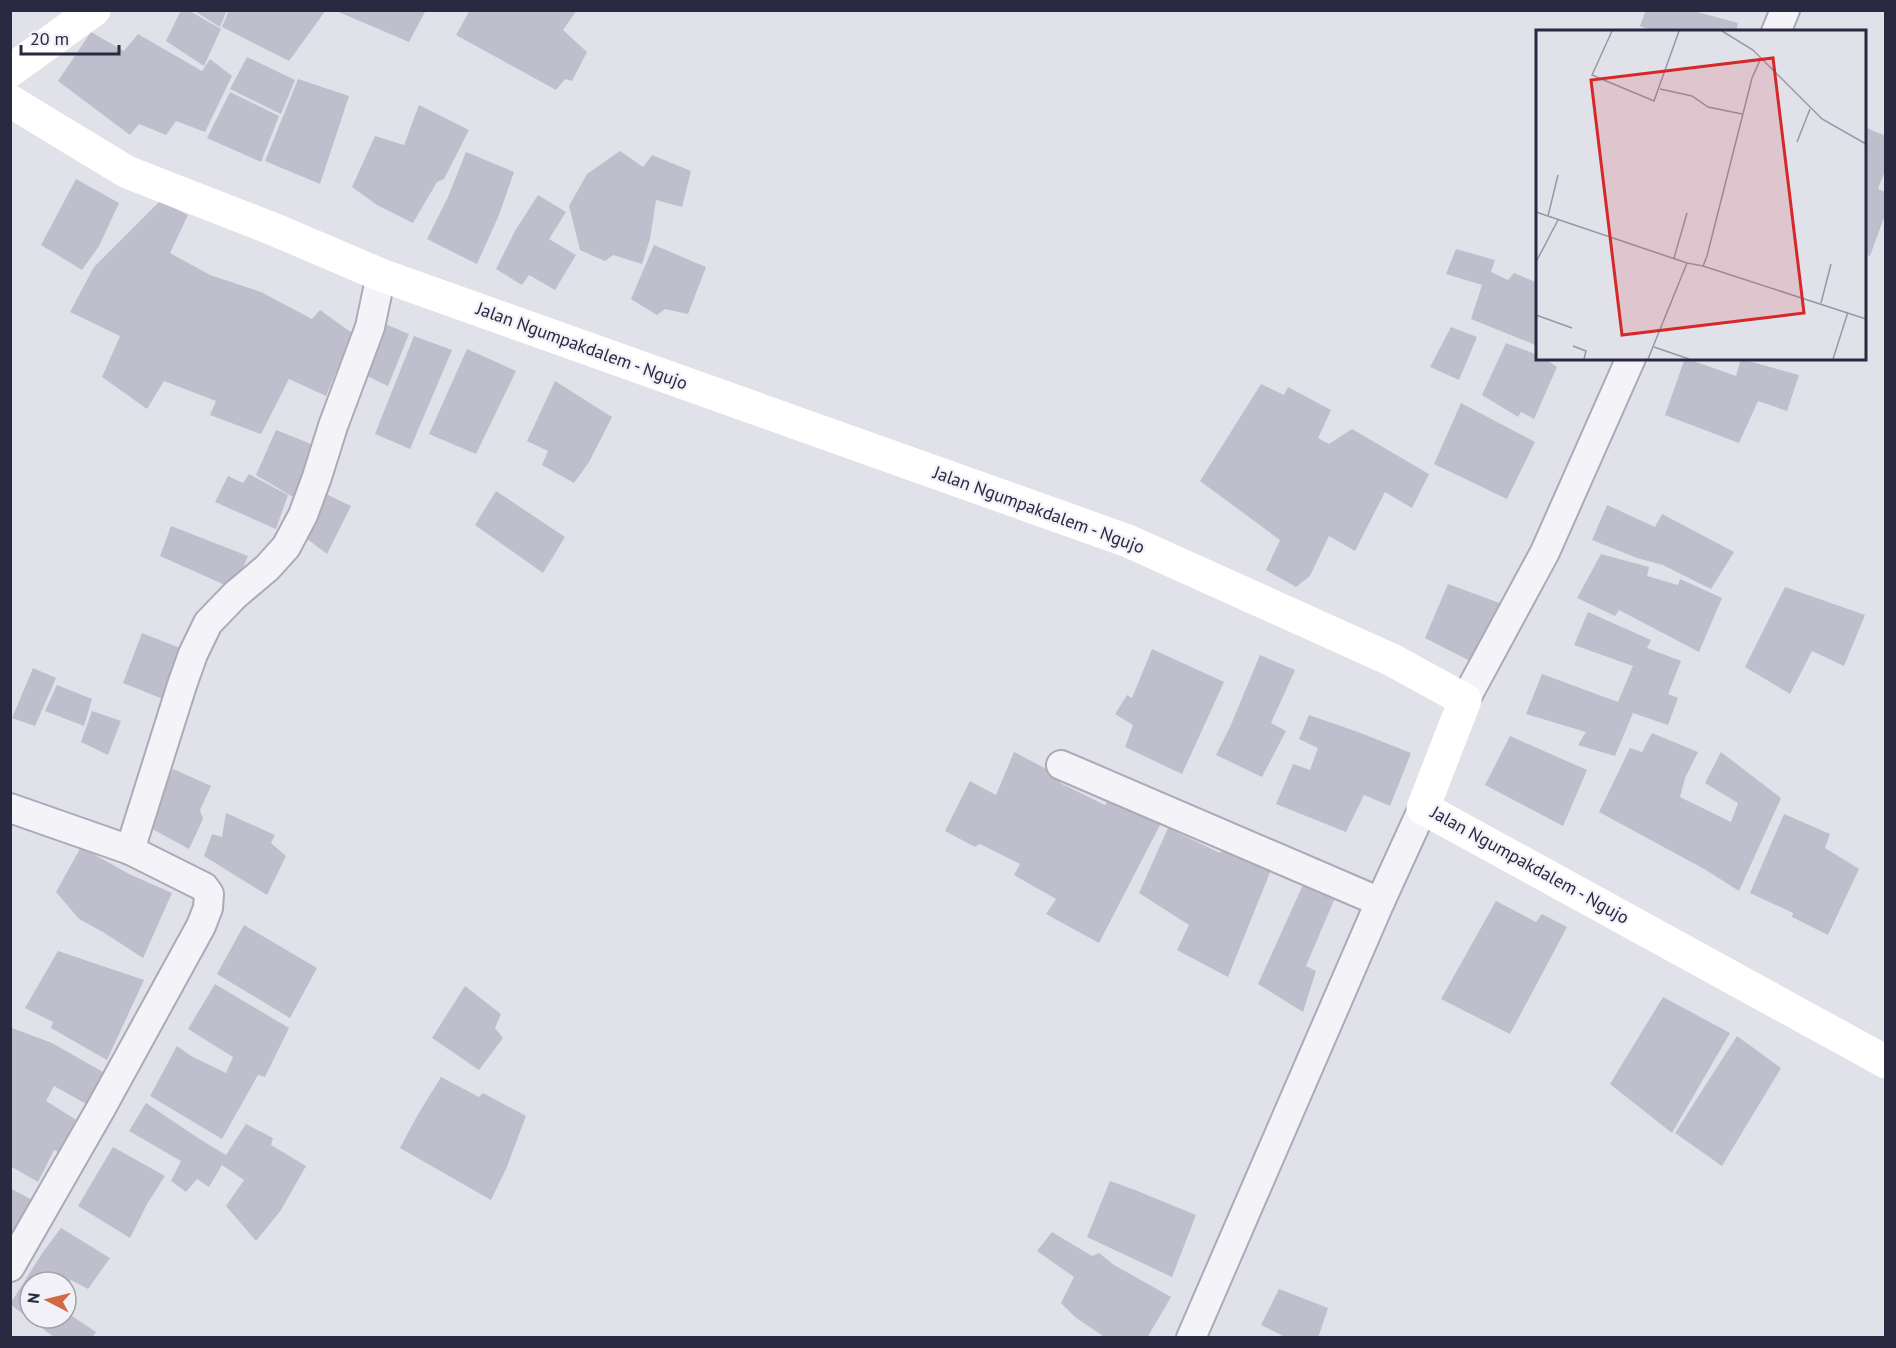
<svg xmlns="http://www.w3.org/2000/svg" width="1896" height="1348" font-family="'PT Sans',sans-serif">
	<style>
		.building { fill: #bfbecd }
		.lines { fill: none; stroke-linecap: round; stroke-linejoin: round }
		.street-casing { stroke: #aaaab8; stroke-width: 32 }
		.street { stroke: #f4f4f8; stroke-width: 28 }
		.secondary { stroke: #fff; stroke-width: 33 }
		.labels { text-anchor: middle; stroke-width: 4.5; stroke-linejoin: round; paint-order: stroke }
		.street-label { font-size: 18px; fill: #2a2942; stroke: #f1f1f7 }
		.inset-road { fill: none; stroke: #9897a7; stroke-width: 1.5 }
		.view { fill: #d62828; fill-opacity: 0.15; stroke: #d62828; stroke-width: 3 }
		.inset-edge { fill: none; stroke: #2a2942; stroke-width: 3 }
	</style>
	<rect width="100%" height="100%" fill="#e1e1ea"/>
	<g class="building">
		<path d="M181 10H188L221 29 204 66 166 41Z"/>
		<path d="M193 10H227L220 27Z"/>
		<path d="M229 10H326L289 61 222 27Z"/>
		<path d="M334 10H426L409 42Z"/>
		<path d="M470 10H577L563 30 587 52 572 81 565 79 556 90 456 35Z"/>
		<path d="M1646 10H1690L1738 23 1736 32H1656L1640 26Z"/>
		<path d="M91 32 124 51 138 34 202 71 210 59 232 76 205 132 176 121 166 135 139 124 130 135 58 81Z"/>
		<path d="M247 57 295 80 281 114 230 89Z"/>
		<path d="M298 79 349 96 320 184 265 161Z"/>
		<path d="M230 92 279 116 261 162 207 138Z"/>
		<path d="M419 105 469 130 444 179 437 182 413 223 377 205 352 187 375 136 404 145Z"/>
		<path d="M1864 127 1886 136V168L1878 189 1886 192V212L1870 256 1864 254Z"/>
		<path d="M620 151 643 167 652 155 691 171 682 207 656 200 650 239 642 264 613 255 605 261 580 250 569 206 587 174Z"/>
		<path d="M466 152 514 172 499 215 477 264 427 239 448 197Z"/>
		<path d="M76 179 119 203 99 246 82 270 41 245Z"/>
		<path d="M538 195 566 212 549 239 576 255 555 290 529 275 522 285 496 269 515 231Z"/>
		<path d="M160 201 188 215 170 253 210 275 261 292 312 319 320 310 352 333 326 396 289 379 261 434 210 415 216 401 164 381 147 409 102 377 120 336 70 312 94 267Z"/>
		<path d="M654 245 706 267 688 314 665 309 657 315 631 299Z"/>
		<path d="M1456 249 1495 260 1491 272 1508 280 1514 273 1538 283V346L1471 319 1482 285 1446 274Z"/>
		<path d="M385 324 409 334 388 386 365 375Z"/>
		<path d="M1451 327 1477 337 1459 380 1430 367Z"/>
		<path d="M414 336 452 350 410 449 375 434Z"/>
		<path d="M1506 343 1538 355V358H1544L1557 367 1534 419 1521 412 1518 417 1482 395Z"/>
		<path d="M467 349 516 371 476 454 429 434Z"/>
		<path d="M1685 358 1736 376 1741 359 1799 375 1787 411 1758 401 1739 443 1665 415Z"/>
		<path d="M555 381 612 417 589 462 574 483 542 465 548 451 527 441Z"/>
		<path d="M1261 384 1284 395 1288 387 1331 410 1318 438 1329 444 1352 429 1429 474 1412 508 1385 492 1355 551 1329 536 1310 576 1296 587 1266 570 1280 540 1200 481Z"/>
		<path d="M1461 403 1535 442 1507 499 1434 464Z"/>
		<path d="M276 430 324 449 303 503 256 475Z"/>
		<path d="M249 474 288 495 276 529 215 502 228 476 243 483Z"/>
		<path d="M496 491 565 537 543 573 475 525Z"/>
		<path d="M322 492 351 506 327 554 298 532Z"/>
		<path d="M1607 505 1655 527 1662 514 1734 552 1711 589 1663 565 1637 558 1592 540Z"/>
		<path d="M171 526 248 556 234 589 160 556Z"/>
		<path d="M1601 554 1649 567 1647 576 1678 585 1680 579 1722 598 1699 652 1619 610 1615 616 1577 598Z"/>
		<path d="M1448 584 1505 605 1476 664 1425 638Z"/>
		<path d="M1785 587 1865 615 1844 666 1812 651 1790 694 1745 667Z"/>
		<path d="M1588 612 1651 640 1647 648 1681 661 1668 694 1678 698 1668 725 1633 713 1615 756 1578 745 1586 732 1526 714 1542 674 1618 702 1633 666 1574 645Z"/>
		<path d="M142 633 180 648 163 699 123 683Z"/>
		<path d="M1152 649 1224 682 1182 774 1125 747 1133 725 1115 714 1127 695 1132 698Z"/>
		<path d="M1260 655 1295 670 1271 723 1286 731 1262 777 1216 755 1230 727Z"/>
		<path d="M33 668 56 678 35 726 12 718Z"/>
		<path d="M57 685 92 699 84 726 45 711Z"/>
		<path d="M92 711 121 721 108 755 81 742Z"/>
		<path d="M1309 715 1358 732 1411 753 1390 806 1364 795 1346 832 1276 804 1293 764 1310 770 1318 748 1299 739Z"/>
		<path d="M1652 733 1698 752 1685 778 1680 797 1731 822 1738 803 1705 783 1721 752 1781 798 1739 891 1706 870 1599 812 1630 748 1642 752Z"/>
		<path d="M1510 736 1587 770 1563 826 1485 785Z"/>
		<path d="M1014 752 1062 777 1060 783 1105 805 1112 794 1161 823 1099 943 1046 914 1056 899 1014 875 1020 864 980 844 975 847 945 831 970 781 996 795Z"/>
		<path d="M173 769 211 786 200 810 203 819 189 849 145 825Z"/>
		<path d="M226 813 275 835 271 843 286 856 267 895 204 856 212 834 222 837Z"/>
		<path d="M1784 814 1830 834 1825 848 1859 869 1828 935 1792 917 1793 913 1750 893Z"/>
		<path d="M1168 828 1220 853 1227 844 1273 865 1228 977 1177 950 1189 925 1139 893Z"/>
		<path d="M81 847 129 874 172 893 143 958 103 932 79 919 56 892Z"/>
		<path d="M1307 876 1337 893 1306 966 1316 971 1303 1012 1258 984Z"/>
		<path d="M1496 901 1536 922 1542 914 1567 927 1510 1034 1441 999Z"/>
		<path d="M244 925 317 968 290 1018 217 974Z"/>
		<path d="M58 951 144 980 107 1060 51 1028 53 1022 25 1008Z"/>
		<path d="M215 984 289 1028 265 1077 258 1075 222 1139 150 1096 177 1046 191 1056 226 1073 233 1057 188 1029Z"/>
		<path d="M465 986 501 1014 495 1028 503 1038 479 1070 432 1038Z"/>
		<path d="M1663 997 1730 1033 1672 1133 1610 1084Z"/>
		<path d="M12 1028 52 1043 110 1076 97 1110 54 1086 46 1101 86 1126 67 1156 54 1150 38 1182 10 1166V1032Z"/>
		<path d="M1737 1036 1781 1068 1722 1166 1675 1133Z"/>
		<path d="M441 1077 479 1097 483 1093 526 1116 506 1169 491 1200 400 1148 417 1116Z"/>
		<path d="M146 1103 198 1138 226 1155 246 1124 273 1138 271 1145 306 1166 281 1210 256 1241 226 1206 244 1180 222 1165 209 1187 197 1179 186 1192 171 1181 181 1161 129 1131Z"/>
		<path d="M113 1147 165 1176 147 1204 130 1238 78 1206Z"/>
		<path d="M1110 1181 1135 1190 1196 1215 1172 1277 1087 1237Z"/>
		<path d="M10 1188 34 1201 10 1241Z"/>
		<path d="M61 1228 110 1258 88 1289 71 1280 66 1288V1282H30V1318H66V1312L96 1332 92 1338H55L10 1304 43 1252Z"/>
		<path d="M1052 1232 1092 1256 1099 1253 1114 1265 1171 1297 1147 1338H1106L1075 1317 1061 1303 1074 1277 1037 1251Z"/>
		<path d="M1279 1289 1328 1308 1318 1338H1287L1261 1325Z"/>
	</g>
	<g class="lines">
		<defs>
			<g id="street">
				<path d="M1776 32 1785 10"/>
				<path d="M1465 700 1545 552 1631 358"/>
				<path d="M1061 765 1380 902"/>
				<path d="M10 808 130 850 204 887 209 894 208 908 201 926 100 1110 10 1267"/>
				<path d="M130 850 182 685 193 654 208 623 235 595 267 568 286 547 303 515 317 477 333 426 370 327 381 275"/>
				<path d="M1191 1338 1380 902 1423 808"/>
			</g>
		</defs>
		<use href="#street" class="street-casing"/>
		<use href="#street" class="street"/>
		<g class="secondary">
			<path d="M10 71 94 10"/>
			<path d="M10 101 127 172 273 229 381 275 1128 541 1392 660 1465 700 1423 808 1886 1062"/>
		</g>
	</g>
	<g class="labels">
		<g class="street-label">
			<text transform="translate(582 346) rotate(20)" y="6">Jalan Ngumpakdalem - Ngujo</text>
			<text transform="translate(1039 510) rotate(20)" y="6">Jalan Ngumpakdalem - Ngujo</text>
			<text transform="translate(1530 865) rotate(29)" y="6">Jalan Ngumpakdalem - Ngujo</text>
		</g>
	</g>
	<g transform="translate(1536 30)">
		<rect width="330" height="330" fill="#e1e1ea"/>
		<path class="inset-road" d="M76 1 56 45 118 71 143 1M186 1 217 20 286 89 330 114M124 59 156 66 172 77 206 84M261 112 274 79M0 182 151 233M12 186 22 145M138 228 151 183M0 232 22 190M167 236 330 289M285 273 295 234M0 285 36 298M37 316 50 321 48 329M118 317 153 329M112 329 151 233 167 236 171 226 216 48 225 28M297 329 312 282"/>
		<path class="view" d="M237 28 268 283 86 305 55 50Z"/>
		<rect width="330" height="330" class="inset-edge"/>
	</g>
	<rect width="1896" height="1348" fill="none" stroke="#2a2942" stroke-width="24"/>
	<g transform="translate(48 1300) rotate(277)"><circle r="28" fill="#f1f1f7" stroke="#a1a1af" stroke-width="1.5"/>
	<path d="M0-4.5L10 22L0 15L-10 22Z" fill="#d26944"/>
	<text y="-9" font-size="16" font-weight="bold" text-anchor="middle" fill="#2a2942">N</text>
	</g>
	<path d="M21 45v9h98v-9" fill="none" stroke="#2a2942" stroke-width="3"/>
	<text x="30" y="45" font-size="18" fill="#2a2942" stroke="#f1f1f7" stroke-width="4.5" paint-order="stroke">20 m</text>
</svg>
